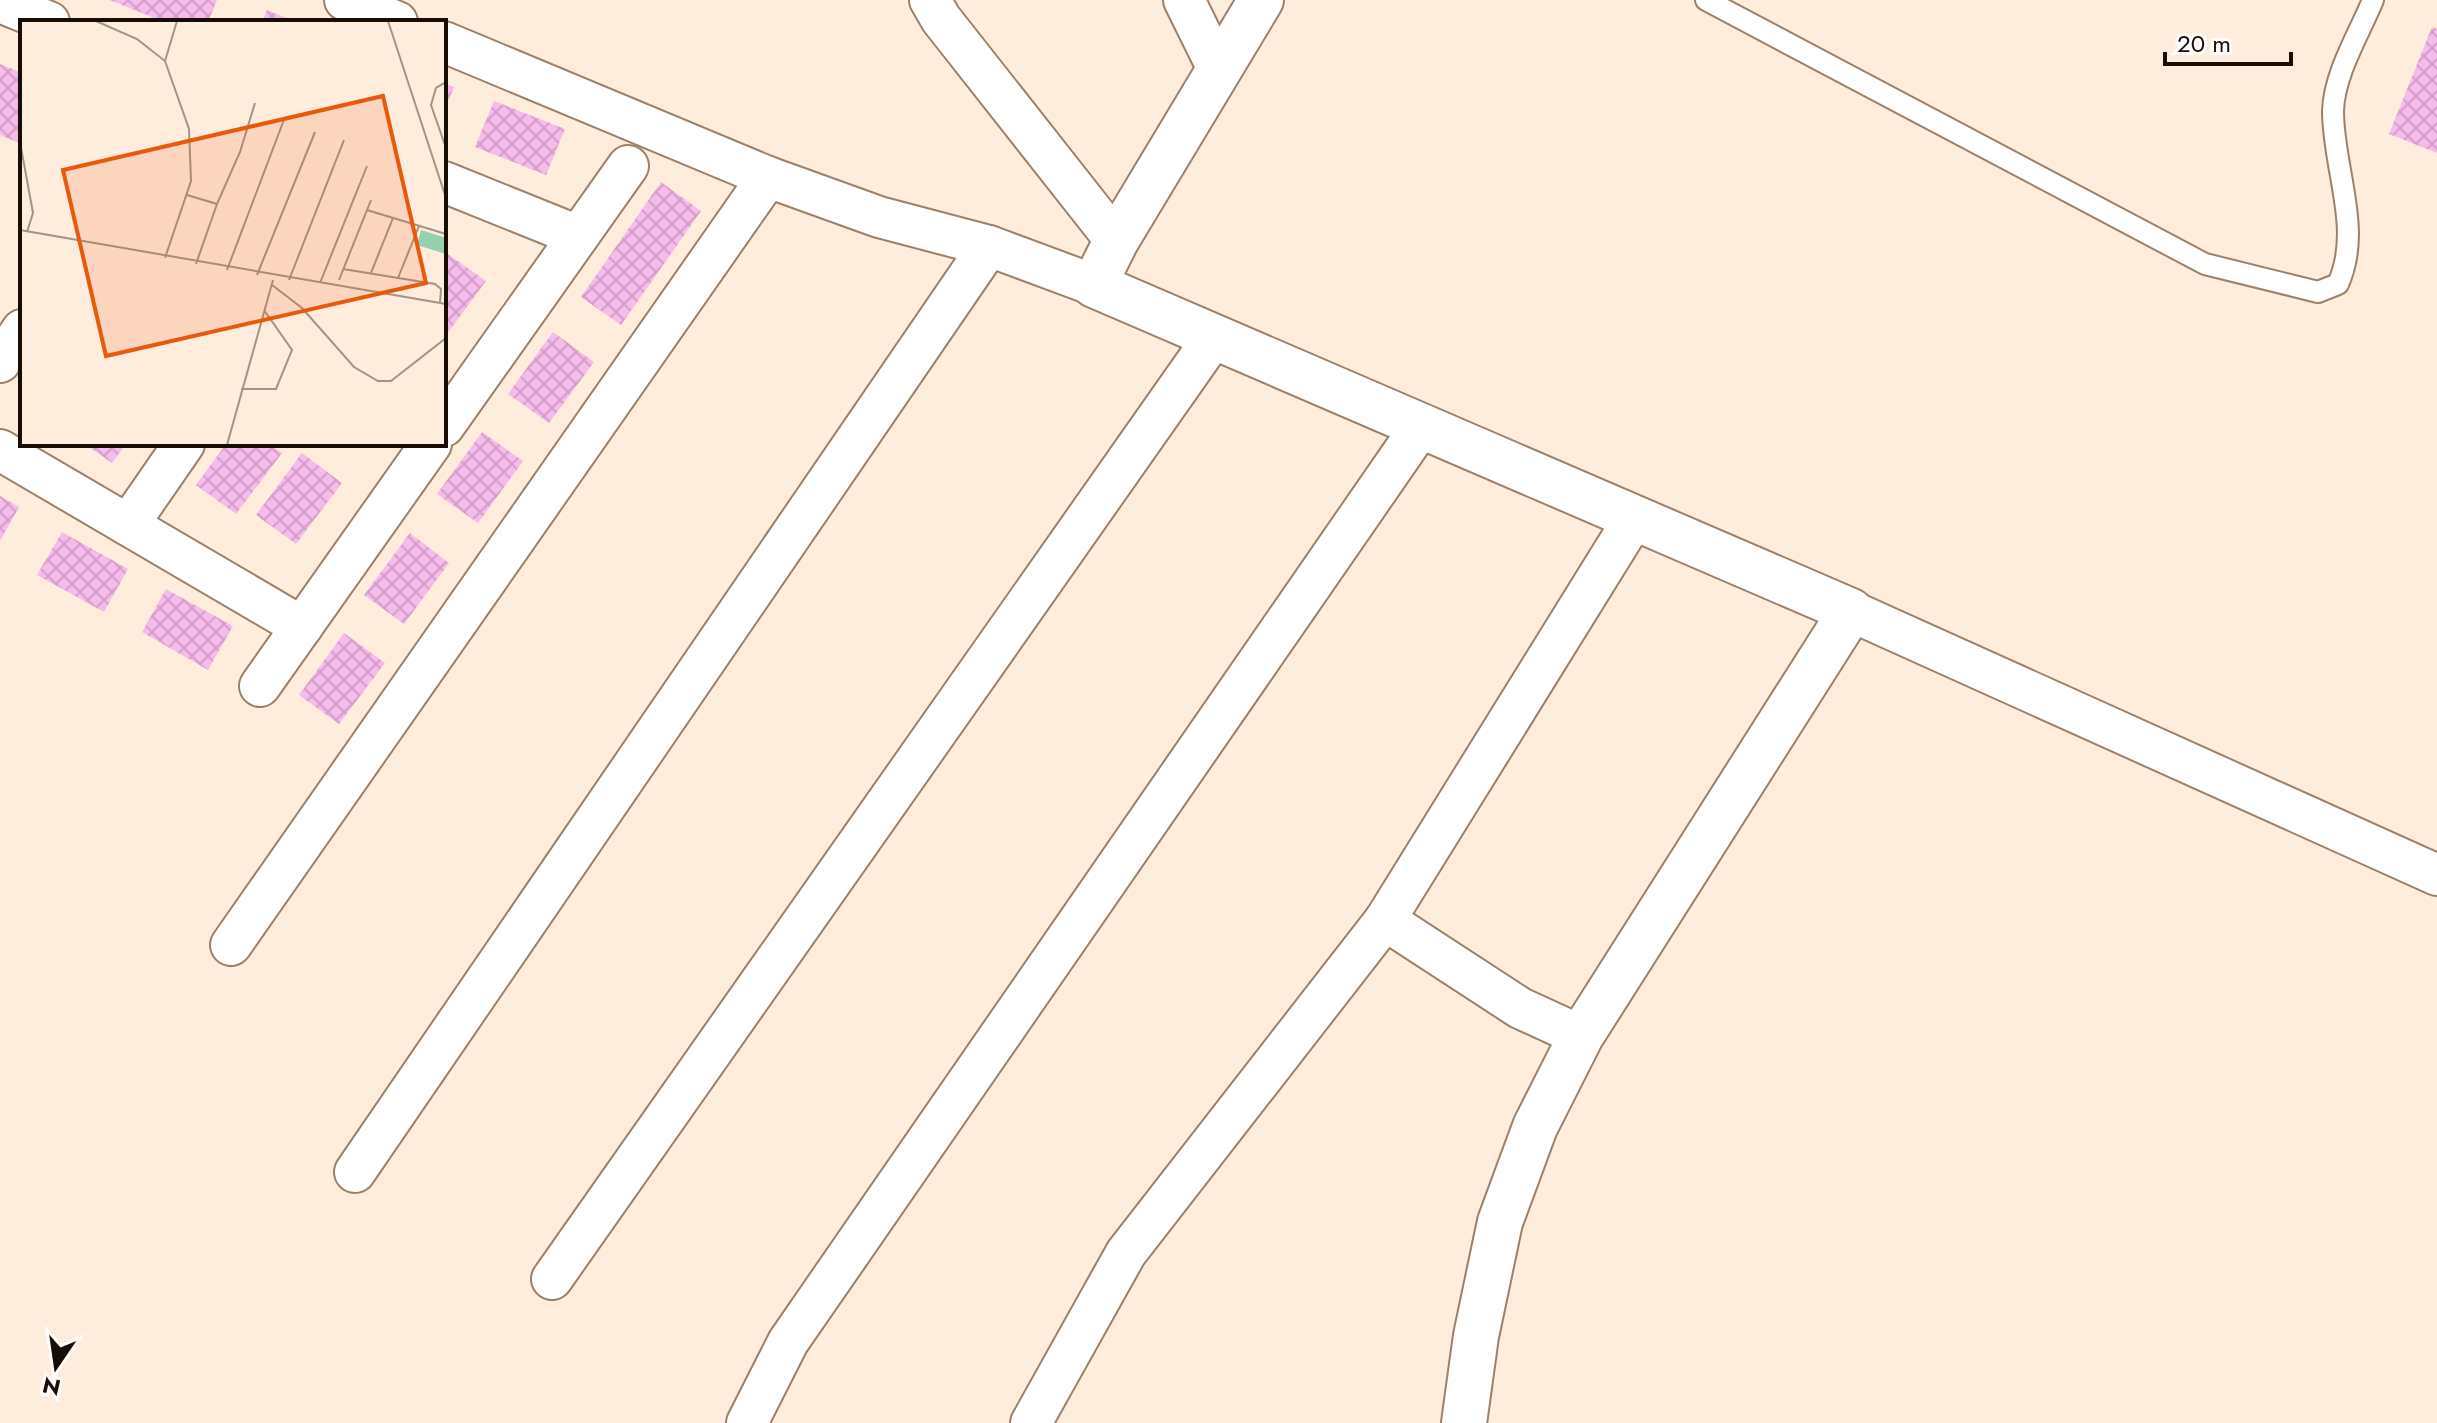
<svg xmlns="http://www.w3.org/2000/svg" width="2437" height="1423" font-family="Jost,sans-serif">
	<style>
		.building { fill: url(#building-cross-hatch) }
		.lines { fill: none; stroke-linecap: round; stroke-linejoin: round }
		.lane-casing { stroke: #9c8168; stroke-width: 24 }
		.street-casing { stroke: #9c8168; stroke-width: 44 }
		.secondary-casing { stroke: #9c8168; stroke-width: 48 }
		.lane { stroke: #fff; stroke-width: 20 }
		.street { stroke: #fff; stroke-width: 40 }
		.secondary { stroke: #fff; stroke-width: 44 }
		.inset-road { fill: none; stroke: #a29386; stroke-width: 2 }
		.view { fill: #e8590c; fill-opacity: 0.15; stroke: #e8590c; stroke-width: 4 }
		.inset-edge { fill: none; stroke: #170d05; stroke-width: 4 }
	</style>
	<defs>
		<pattern id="building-cross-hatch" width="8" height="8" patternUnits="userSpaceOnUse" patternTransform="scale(2)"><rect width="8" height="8" fill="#f6bbec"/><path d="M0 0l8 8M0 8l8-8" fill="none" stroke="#d2a0c9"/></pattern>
	</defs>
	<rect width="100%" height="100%" fill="#feecdc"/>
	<g class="building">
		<path d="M110 0H217L208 22H164Z"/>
		<path d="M267 10 295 22H262Z"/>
		<path d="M2432 27 2437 29V153L2389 134Z"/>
		<path d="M0 64 22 73V144L0 135Z"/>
		<path d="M444 83 454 87 444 111Z"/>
		<path d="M494 101 565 129 546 175 475 147Z"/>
		<path d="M661 182 701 211 621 325 581 297Z"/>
		<path d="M445 252 486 281 444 338V254Z"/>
		<path d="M553 332 594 362 549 423 508 394Z"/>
		<path d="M482 432 523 461 478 523 437 494Z"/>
		<path d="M85 444H126L112 463Z"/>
		<path d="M226 444H269L282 453 236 514 196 485Z"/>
		<path d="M302 453 342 483 296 544 256 515Z"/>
		<path d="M0 496 19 507 0 541Z"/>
		<path d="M62 532 128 569 104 612 37 575Z"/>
		<path d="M410 533 449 563 404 624 364 595Z"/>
		<path d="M166 589 233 626 208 670 142 632Z"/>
		<path d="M344 633 385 663 339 724 299 695Z"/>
	</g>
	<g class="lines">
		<defs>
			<path id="lane" d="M1706 0 2205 264 2318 292 2338 284C2363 229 2333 169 2333 111 2334 74 2359 34 2373 0"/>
			<g id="street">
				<path d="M345 0 397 22"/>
				<path d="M930 0 941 19 1116 241"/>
				<path d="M1184 0 1219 71"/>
				<path d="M0 2 49 22"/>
				<path d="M444 42 768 177 879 217 989 246 1094 285"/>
				<path d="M444 182 578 236"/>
				<path d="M0 362 22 330"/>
				<path d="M444 426 628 166"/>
				<path d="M0 450 302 627"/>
				<path d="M128 525 184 444"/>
				<path d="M1851 611 2437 875"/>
				<path d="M260 686 431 444"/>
				<path d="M231 945 768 177"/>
				<path d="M1581 1036 1520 1008 1385 920 1635 517"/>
				<path d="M355 1172 989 246"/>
				<path d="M552 1279 1214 337"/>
				<path d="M747 1423 788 1342 1422 425"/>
				<path d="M1031 1423 1126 1253 1385 920"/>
			</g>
			<path id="secondary" d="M1261 0 1116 241 1094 285 1851 611 1581 1036 1535 1127 1500 1222 1476 1336 1464 1423"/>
		</defs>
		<use href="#lane" class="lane-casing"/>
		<use href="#street" class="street-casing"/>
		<use href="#secondary" class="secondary-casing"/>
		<use href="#lane" class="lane"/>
		<use href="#street" class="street"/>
		<use href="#secondary" class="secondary"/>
	</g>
	<g transform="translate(20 20)">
		<rect width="426" height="426" fill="#feecdc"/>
		<path d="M401 210 426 218V234L397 225Z" fill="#95d1af"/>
		<path class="inset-road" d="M76 1 117 19 145 41 169 109 171 161 145 238M368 1 426 178M145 41 157 1M426 62 416 68 411 85 426 128M0 122 13 193 7 212M167 175 197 184 176 244M197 184 220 132 235 83M347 190 426 214M0 210 426 284M323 249 415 264 421 269 420 283M207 250 265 97M351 253 373 198M237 255 295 112M378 258 399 206M269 260 324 120M319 260 351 180M300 263 347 146M252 265 282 288 334 347 358 361H371L426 318M221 369H256L272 330 244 290M207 425 253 260"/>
		<path class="view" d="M363 76 406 263 86 336 43 150Z"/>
		<rect width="426" height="426" class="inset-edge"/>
	</g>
	<g transform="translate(56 1367) rotate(193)" stroke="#ffffff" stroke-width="6" paint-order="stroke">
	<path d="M0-6L14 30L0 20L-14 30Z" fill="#170d05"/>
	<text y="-12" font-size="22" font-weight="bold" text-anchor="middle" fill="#170d05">N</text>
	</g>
	<path d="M2165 52v12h126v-12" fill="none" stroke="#170d05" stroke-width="4"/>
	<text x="2177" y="52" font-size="24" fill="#170d05" stroke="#ffffff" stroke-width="6" paint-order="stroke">20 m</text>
</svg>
